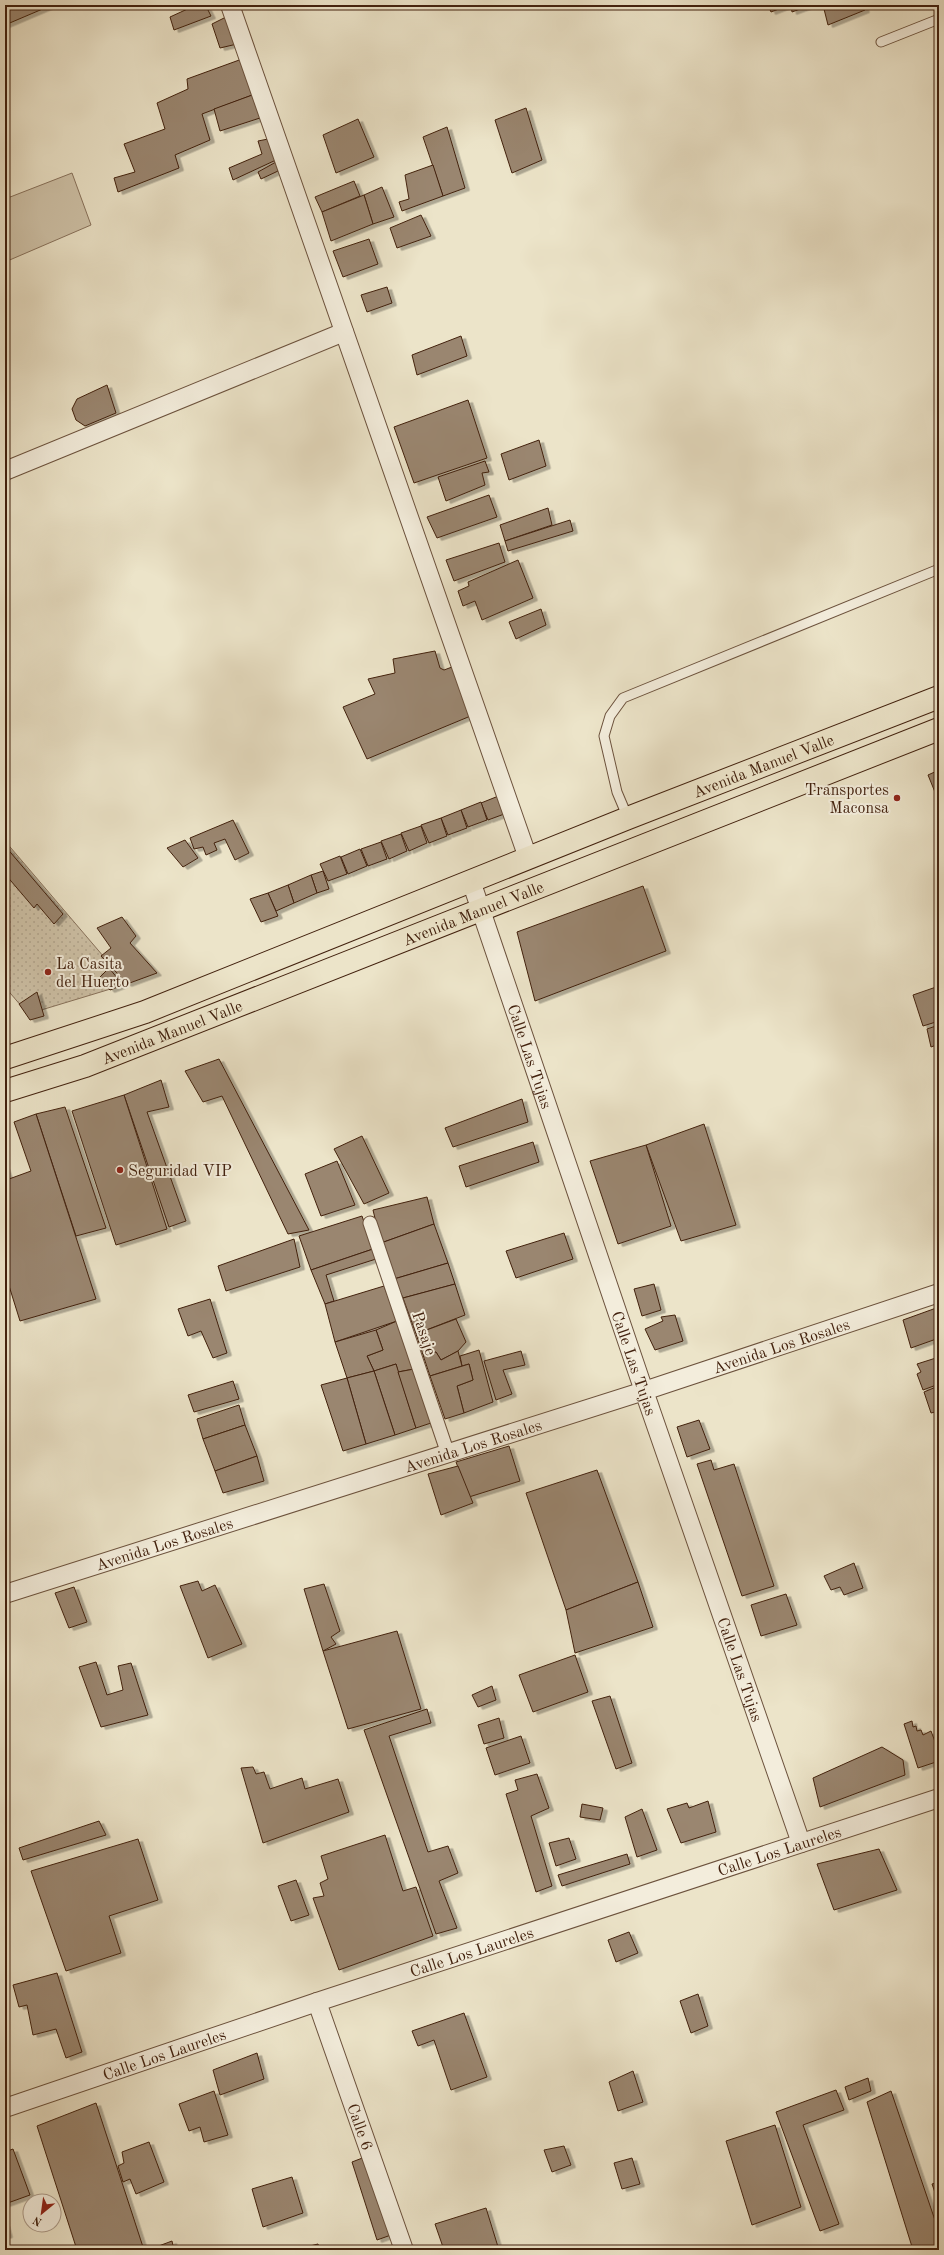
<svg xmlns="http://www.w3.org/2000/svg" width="944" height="2255" font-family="'Old Standard TT',serif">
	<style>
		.green { fill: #cfc3a9; stroke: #88725c }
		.park { fill: url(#park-dots); stroke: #88725c }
		.building { fill: #9a866f; stroke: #42210e; filter: url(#shadow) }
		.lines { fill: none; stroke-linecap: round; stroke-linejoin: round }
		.service-casing { stroke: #6c523d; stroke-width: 11 }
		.pedestrian-casing { stroke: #6c523d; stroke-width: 15 }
		.minor-casing { stroke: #6c523d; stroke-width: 20 }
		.primary-casing { stroke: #42210e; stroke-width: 24 }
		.service { stroke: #f3eddc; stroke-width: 9 }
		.pedestrian { stroke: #f3eddc; stroke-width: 13 }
		.minor { stroke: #f3eddc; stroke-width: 18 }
		.primary { stroke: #ece4c9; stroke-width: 22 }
		.poi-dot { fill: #8f2418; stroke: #f3eddc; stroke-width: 1.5 }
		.labels { text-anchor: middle; stroke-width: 4; stroke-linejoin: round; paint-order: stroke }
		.street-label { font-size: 16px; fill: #42210e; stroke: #f3eddc }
		.poi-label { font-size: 16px; fill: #42210e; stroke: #f3eddc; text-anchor: start }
	</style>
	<defs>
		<pattern id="park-dots" width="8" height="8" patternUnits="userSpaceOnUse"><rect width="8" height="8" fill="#cfc3a9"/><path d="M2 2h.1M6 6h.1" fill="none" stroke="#b3a790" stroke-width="1.8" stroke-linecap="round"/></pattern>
		<filter id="shadow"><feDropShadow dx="4.5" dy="2.5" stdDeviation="0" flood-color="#0004"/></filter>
	</defs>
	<rect width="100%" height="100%" fill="#ece4c9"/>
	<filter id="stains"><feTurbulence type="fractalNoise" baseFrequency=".005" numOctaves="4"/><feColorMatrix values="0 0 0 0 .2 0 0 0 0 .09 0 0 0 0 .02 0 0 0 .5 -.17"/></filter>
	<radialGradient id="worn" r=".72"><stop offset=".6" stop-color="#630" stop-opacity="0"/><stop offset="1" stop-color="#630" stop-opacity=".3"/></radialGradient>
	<path class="green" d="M72 173 91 225 5 262V199Z"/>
	<path class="park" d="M5 841 127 984 28 1014 5 987Z"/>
	<g class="building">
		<path d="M5 5H52L5 25Z"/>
		<path d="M768 5H789L771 12Z"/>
		<path d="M791 5H811L792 12Z"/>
		<path d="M823 5H863L865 10 828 25Z"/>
		<path d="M194 6 207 8 211 16 174 30 170 17Z"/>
		<path d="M228 16 237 44 220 48 212 24Z"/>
		<path d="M242 59 255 94 202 114 210 140 175 155 179 168 118 192 114 178 135 172 124 144 165 129 157 103 188 89 187 79Z"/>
		<path d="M255 94 263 117 220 131 214 109Z"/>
		<path d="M526 108 542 160 512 173 495 120Z"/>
		<path d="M358 119 374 157 336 173 323 135Z"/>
		<path d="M447 127 465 188 443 196 423 137Z"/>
		<path d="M268 139 276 160 233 180 229 168 262 154 258 141Z"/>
		<path d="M276 162 278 171 261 179 258 172Z"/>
		<path d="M433 165 443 196 402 211 399 202 409 199 405 175Z"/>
		<path d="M354 181 360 196 322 212 315 197Z"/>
		<path d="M382 187 394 217 373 224 364 195Z"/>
		<path d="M364 195 373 224 331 241 322 212Z"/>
		<path d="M421 215 431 236 397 248 390 228Z"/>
		<path d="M369 239 378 264 343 277 333 251Z"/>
		<path d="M387 287 392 303 367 312 361 295Z"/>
		<path d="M461 336 467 356 417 375 412 355Z"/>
		<path d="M107 385 116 413 85 426 76 420 72 409 77 399Z"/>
		<path d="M468 400 487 458 414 483 394 427Z"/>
		<path d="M539 440 546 466 509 480 501 454Z"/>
		<path d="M485 461 489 472 482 473 485 485 446 501 438 477Z"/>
		<path d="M489 495 497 517 437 538 427 517Z"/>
		<path d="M548 508 552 525 505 541 500 525Z"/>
		<path d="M570 520 573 531 508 551 505 541Z"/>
		<path d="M499 543 505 562 454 581 446 560Z"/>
		<path d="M518 560 533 598 482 620 475 601 463 606 458 591 469 586 468 582Z"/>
		<path d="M541 609 546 625 516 639 509 622Z"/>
		<path d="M435 651 440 668 444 670 452 667 473 715 367 759 343 707 375 694 368 679 395 673 393 659Z"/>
		<path d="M939 770V802L928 775Z"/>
		<path d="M501 795 507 813 488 820 481 803Z"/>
		<path d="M481 802 487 820 468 827 461 810Z"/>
		<path d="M461 810 467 828 448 835 441 818Z"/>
		<path d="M441 818 447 836 429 843 421 825Z"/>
		<path d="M233 820 249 853 235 860 225 839 214 843 217 850 206 855 203 847 194 849 190 838Z"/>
		<path d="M421 826 427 843 409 851 401 833Z"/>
		<path d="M401 834 407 851 389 859 381 841Z"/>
		<path d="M185 840 198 858 183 867 167 848Z"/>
		<path d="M381 842 387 859 368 866 361 849Z"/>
		<path d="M5 846 63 914 54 924 37 904 34 908 5 874Z"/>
		<path d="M360 849 367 866 348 874 341 857Z"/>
		<path d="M340 856 347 874 328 881 320 864Z"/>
		<path d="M323 871 329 889 317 893 311 875Z"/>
		<path d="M311 875 317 893 294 903 288 885Z"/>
		<path d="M288 885 294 903 276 911 268 893Z"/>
		<path d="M643 886 666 951 535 1001 517 932Z"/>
		<path d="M268 893 278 916 261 922 250 899Z"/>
		<path d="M122 917 136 936 130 943 157 973 127 984 101 956 111 948 97 928Z"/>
		<path d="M109 968 123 985 110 990 99 978Z"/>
		<path d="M939 986V1021L923 1026 913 995Z"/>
		<path d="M37 992 44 1016 30 1020 19 1004Z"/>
		<path d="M939 1025V1044L931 1047 927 1029Z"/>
		<path d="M219 1059 309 1230 288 1234 222 1096 203 1102 185 1071Z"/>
		<path d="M161 1080 169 1107 147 1112 186 1221 169 1227 124 1095Z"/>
		<path d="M124 1095 167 1229 116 1245 72 1111Z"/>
		<path d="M522 1099 528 1122 453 1147 445 1128Z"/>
		<path d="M65 1107 106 1228 76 1236 36 1114Z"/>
		<path d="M36 1114 96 1299 20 1321 5 1273V1167L9 1179 31 1171 14 1122Z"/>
		<path d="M704 1124 736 1225 681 1241 646 1145Z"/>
		<path d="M362 1136 389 1193 364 1204 334 1149Z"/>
		<path d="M533 1142 539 1162 466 1187 459 1166Z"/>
		<path d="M646 1145 671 1226 618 1244 590 1161Z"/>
		<path d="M337 1161 355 1205 321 1216 305 1174Z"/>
		<path d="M427 1197 434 1224 381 1243 373 1210Z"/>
		<path d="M362 1216 373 1249 311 1270 299 1236Z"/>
		<path d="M434 1224 448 1263 394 1279 381 1243Z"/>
		<path d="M564 1233 573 1259 516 1278 506 1251Z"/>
		<path d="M294 1239 300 1267 226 1291 218 1266Z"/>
		<path d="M373 1249 376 1259 326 1275 334 1301 325 1304 311 1270Z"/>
		<path d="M448 1263 455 1284 403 1298 394 1279Z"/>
		<path d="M455 1284 465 1315 416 1334 403 1298Z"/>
		<path d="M654 1284 661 1310 642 1316 634 1289Z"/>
		<path d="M384 1286 397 1321 335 1342 325 1304Z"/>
		<path d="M210 1299 227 1353 213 1358 201 1331 188 1336 178 1309Z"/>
		<path d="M939 1307V1338L911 1348 903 1320Z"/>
		<path d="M675 1315 683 1341 655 1350 645 1329 663 1321 661 1317Z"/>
		<path d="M456 1319 466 1342 458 1351 441 1360 436 1352 423 1355 416 1334Z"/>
		<path d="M397 1321 414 1369 398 1372 396 1364 374 1371 367 1356 383 1350 376 1330Z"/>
		<path d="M376 1330 383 1350 367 1356 374 1371 347 1378 335 1342Z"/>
		<path d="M479 1350 493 1402 464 1413 457 1386 473 1380 469 1364 462 1366 460 1356Z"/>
		<path d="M458 1351 462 1366 430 1376 423 1355 436 1352 441 1360Z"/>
		<path d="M521 1351 525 1365 503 1370 512 1394 496 1400 484 1361Z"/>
		<path d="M939 1357V1384L923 1390 917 1374 921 1372 917 1364Z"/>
		<path d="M396 1364 416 1428 395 1435 374 1371Z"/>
		<path d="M469 1364 473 1380 457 1386 464 1413 445 1419 430 1376Z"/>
		<path d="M414 1369 431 1423 416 1428 398 1372Z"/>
		<path d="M374 1371 395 1435 366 1444 347 1378Z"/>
		<path d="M347 1378 366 1444 343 1451 321 1385Z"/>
		<path d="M233 1381 239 1399 194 1412 188 1395Z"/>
		<path d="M936 1387 939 1397V1411L931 1413 924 1392Z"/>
		<path d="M239 1405 245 1425 203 1439 197 1419Z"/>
		<path d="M699 1420 710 1449 687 1457 677 1427Z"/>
		<path d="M245 1425 257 1456 215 1471 203 1439Z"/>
		<path d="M509 1446 520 1481 469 1497 456 1462Z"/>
		<path d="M257 1456 264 1481 223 1493 215 1471Z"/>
		<path d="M711 1460 714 1470 734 1464 774 1586 742 1596 697 1464Z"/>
		<path d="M458 1466 473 1503 441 1515 428 1474Z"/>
		<path d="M597 1470 638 1582 566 1610 526 1493Z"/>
		<path d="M854 1563 863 1588 844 1595 840 1587 831 1590 824 1576Z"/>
		<path d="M198 1581 202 1591 215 1585 242 1644 208 1658 180 1586Z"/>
		<path d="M638 1582 653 1627 575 1653 566 1610Z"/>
		<path d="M324 1584 340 1631 331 1637 336 1644 323 1651 304 1589Z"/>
		<path d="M74 1587 87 1622 69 1628 55 1593Z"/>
		<path d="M786 1594 797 1625 761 1636 751 1605Z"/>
		<path d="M397 1631 421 1709 348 1729 323 1651Z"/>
		<path d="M575 1655 588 1692 533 1712 519 1675Z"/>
		<path d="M96 1662 107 1695 123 1690 118 1666 131 1663 148 1715 101 1727 79 1667Z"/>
		<path d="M492 1686 496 1700 478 1707 472 1695Z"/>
		<path d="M610 1696 632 1763 616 1769 592 1701Z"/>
		<path d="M427 1709 431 1723 389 1736 428 1852 448 1846 458 1873 439 1881 457 1928 436 1934 364 1730Z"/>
		<path d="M499 1718 504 1738 484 1744 478 1725Z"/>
		<path d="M912 1721 913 1727 916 1726 917 1731 921 1730 923 1735 931 1731 937 1747 939 1746V1761L918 1768 904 1724Z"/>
		<path d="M521 1736 530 1763 495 1775 486 1748Z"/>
		<path d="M882 1747 903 1760 905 1775 820 1807 813 1778Z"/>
		<path d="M253 1767 256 1774 264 1772 270 1789 302 1778 305 1789 338 1779 349 1812 263 1843 241 1768Z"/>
		<path d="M537 1774 549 1808 531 1816 552 1886 536 1892 506 1794 518 1790 515 1780Z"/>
		<path d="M708 1801 716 1832 681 1843 667 1809 687 1803 689 1808Z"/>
		<path d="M582 1804 603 1808 600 1820 580 1817Z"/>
		<path d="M642 1809 657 1850 637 1857 625 1817Z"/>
		<path d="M99 1821 106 1835 23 1860 19 1848Z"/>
		<path d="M385 1835 403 1891 416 1887 433 1936 339 1970 313 1898 324 1896 320 1883 328 1879 321 1856Z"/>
		<path d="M569 1838 576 1859 556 1866 549 1843Z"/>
		<path d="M138 1839 158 1900 109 1916 121 1953 66 1971 31 1871Z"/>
		<path d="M879 1849 897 1890 834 1910 817 1864Z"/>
		<path d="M627 1854 630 1864 562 1886 558 1875Z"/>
		<path d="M296 1880 309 1915 291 1921 278 1886Z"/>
		<path d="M629 1932 638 1953 616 1962 608 1940Z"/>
		<path d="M57 1973 82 2052 66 2058 56 2029 33 2035 27 2005 19 2007 13 1985Z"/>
		<path d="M698 1994 708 2026 691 2033 680 2001Z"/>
		<path d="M464 2013 487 2077 451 2090 434 2040 418 2046 412 2031Z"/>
		<path d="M257 2053 264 2079 220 2095 213 2070Z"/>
		<path d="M633 2071 643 2102 618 2111 609 2082Z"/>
		<path d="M868 2078 871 2091 849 2100 845 2087Z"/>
		<path d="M836 2090 844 2110 803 2125 839 2224 820 2231 776 2112Z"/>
		<path d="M214 2091 228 2135 204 2142 200 2127 189 2131 179 2104Z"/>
		<path d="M891 2091 939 2232V2250H913L867 2102Z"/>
		<path d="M96 2103 144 2250H77L37 2126Z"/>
		<path d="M775 2125 801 2207 752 2225 726 2141Z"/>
		<path d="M149 2142 164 2182 136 2194 130 2179 123 2182 118 2166 124 2163 122 2152Z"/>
		<path d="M564 2146 571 2165 552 2172 544 2150Z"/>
		<path d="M13 2149 30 2195 5 2204V2152Z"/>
		<path d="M365 2157 391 2235 377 2240 352 2162Z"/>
		<path d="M632 2158 640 2184 622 2189 614 2163Z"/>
		<path d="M292 2177 303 2213 263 2227 252 2189Z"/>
		<path d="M939 2182V2204L932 2184Z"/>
		<path d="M486 2208 499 2250H444L435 2224Z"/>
		<path d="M5 2224 8 2235 5 2236Z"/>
		<path d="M172 2241 174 2250H148Z"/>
		<path d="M318 2244 320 2250H294Z"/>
	</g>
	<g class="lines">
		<defs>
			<g id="service">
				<path d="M881 42 939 19"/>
				<path d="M628 818 617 792 604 736 610 716 623 698 939 569"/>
			</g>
			<path id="pedestrian" d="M370 1223 448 1454"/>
			<g id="minor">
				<path d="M230 5 528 858"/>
				<path d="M5 471 344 332"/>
				<path id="s1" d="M471 881 644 1391 801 1843"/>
				<path id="s2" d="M5 1594 644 1391 939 1293"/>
				<path id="s3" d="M317 2002 404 2250"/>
				<path id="s4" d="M5 2108 317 2002 939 1798"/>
			</g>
			<g id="primary">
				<path id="s5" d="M5 1058 145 1012 628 818 939 697"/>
				<path id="s6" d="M5 1091 85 1066 939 729"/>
			</g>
		</defs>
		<use href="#service" class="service-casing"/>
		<use href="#pedestrian" class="pedestrian-casing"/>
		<use href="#minor" class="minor-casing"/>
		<use href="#primary" class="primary-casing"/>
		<use href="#service" class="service"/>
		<use href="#pedestrian" class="pedestrian"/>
		<use href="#minor" class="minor"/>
		<use href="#primary" class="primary"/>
	</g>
	<g class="poi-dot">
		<circle cx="897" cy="798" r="4"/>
		<circle cx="48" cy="972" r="4"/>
		<circle cx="120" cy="1170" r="4"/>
	</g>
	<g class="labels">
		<g class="street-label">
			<text dy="6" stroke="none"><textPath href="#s5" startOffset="813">Avenida Manuel Valle</textPath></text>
			<text dy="6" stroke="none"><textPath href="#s6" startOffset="501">Avenida Manuel Valle</textPath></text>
			<text dy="6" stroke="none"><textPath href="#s6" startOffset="177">Avenida Manuel Valle</textPath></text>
			<text dy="6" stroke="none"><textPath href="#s1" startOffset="185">Calle Las Tujas</textPath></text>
			<text transform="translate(425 1333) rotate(71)" y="6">Pasaje</text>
			<text dy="6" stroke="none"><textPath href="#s2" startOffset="815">Avenida Los Rosales</textPath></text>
			<text dy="6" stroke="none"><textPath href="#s1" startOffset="509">Calle Las Tujas</textPath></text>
			<text dy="6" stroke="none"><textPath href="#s2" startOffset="491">Avenida Los Rosales</textPath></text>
			<text dy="6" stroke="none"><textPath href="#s2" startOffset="167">Avenida Los Rosales</textPath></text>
			<text dy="6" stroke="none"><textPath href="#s1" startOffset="833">Calle Las Tujas</textPath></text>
			<text dy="6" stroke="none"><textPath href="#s4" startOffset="816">Calle Los Laureles</textPath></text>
			<text dy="6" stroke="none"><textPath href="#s4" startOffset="492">Calle Los Laureles</textPath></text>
			<text dy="6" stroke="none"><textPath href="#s4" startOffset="168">Calle Los Laureles</textPath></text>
			<text dy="6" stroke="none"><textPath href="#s3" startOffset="132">Calle 6</textPath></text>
		</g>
		<g class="poi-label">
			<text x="889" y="795" text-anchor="end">Transportes<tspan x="889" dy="18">Maconsa</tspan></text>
			<text x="56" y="969">La Casita<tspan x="56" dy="18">del Huerto</tspan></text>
			<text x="128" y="1176">Seguridad VIP</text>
		</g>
	</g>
	<rect width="944" height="2255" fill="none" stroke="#ece4c9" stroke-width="20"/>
	<rect x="6" y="6" width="932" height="2243" fill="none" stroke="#42210e" stroke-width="2"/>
	<rect x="10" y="10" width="924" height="2235" fill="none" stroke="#42210e"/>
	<g transform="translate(42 2213) rotate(209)"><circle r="19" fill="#f3eddc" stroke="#ac9b8a"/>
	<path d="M0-3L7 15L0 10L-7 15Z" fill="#8f2418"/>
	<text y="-6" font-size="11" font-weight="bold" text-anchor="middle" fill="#42210e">N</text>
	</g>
	<rect width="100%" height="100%" filter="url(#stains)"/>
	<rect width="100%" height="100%" fill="url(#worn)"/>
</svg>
